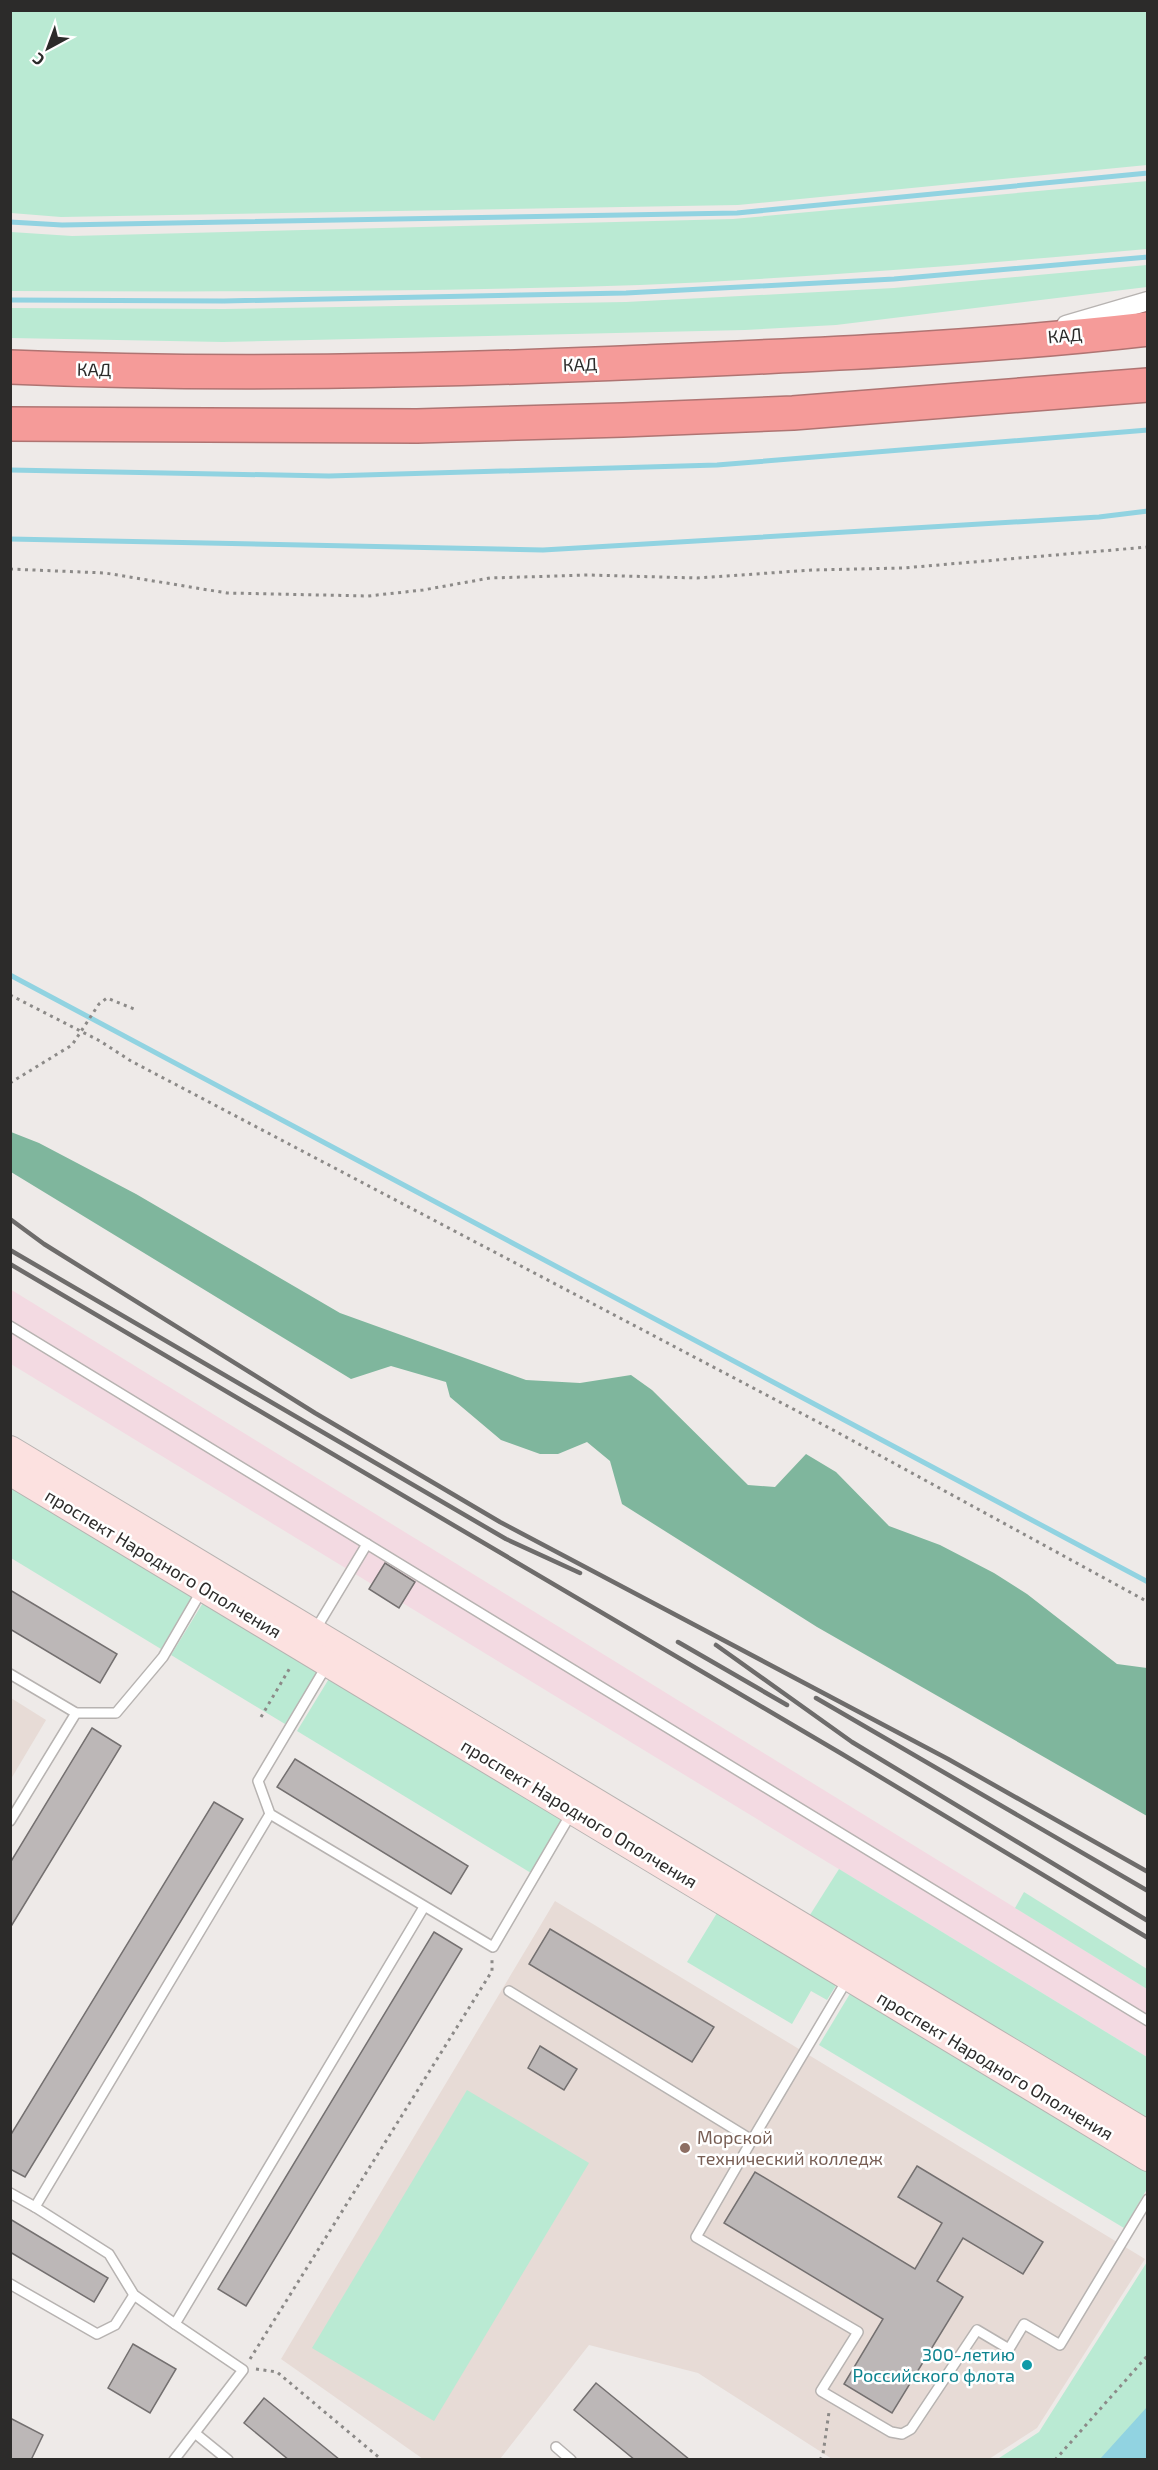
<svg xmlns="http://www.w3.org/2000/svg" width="1158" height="2470" font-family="'Exo 2',sans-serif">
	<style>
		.built { fill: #e7dbd6 }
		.industrial { fill: #f3dae2 }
		.green { fill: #baead3 }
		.forest { fill: #7fb69d }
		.water { fill: #91d3e1 }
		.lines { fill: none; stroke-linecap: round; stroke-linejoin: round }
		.stream { stroke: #91d3e1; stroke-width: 5 }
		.building { fill: #bcb7b7; stroke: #747070; stroke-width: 1.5 }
		.service-casing { stroke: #b7b3b1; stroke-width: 12 }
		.minor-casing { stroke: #b7b3b1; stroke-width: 21 }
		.secondary-casing { stroke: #b7b3b1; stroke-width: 28 }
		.motorway-casing { stroke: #af7472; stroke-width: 36 }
		.path { stroke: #8c8a88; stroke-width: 3; stroke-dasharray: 3 4.5; stroke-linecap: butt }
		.service { stroke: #fff; stroke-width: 9 }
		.minor { stroke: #fff; stroke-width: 18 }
		.secondary { stroke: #fce1e0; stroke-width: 26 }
		.motorway { stroke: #f59b99; stroke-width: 33 }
		.rail { stroke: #6e6c6b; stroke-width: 4.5 }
		.education-dot { fill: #8d6e63; stroke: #fff; stroke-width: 2 }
		.culture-dot { fill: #0f9aa8; stroke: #fff; stroke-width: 2 }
		.labels { text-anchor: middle; stroke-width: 5; stroke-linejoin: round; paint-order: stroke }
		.street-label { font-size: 18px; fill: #2c2b2a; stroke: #fff }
		.education-label { font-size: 18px; fill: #785e54; stroke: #fff; text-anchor: start }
		.culture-label { font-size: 18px; fill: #0d838f; stroke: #fff; text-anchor: end }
	</style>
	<rect width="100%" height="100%" fill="#eeeae8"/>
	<g class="built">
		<path d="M11 1698 46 1720 11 1779Z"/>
		<path d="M555 1901 1145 2259 1037 2428 989 2459H832L698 2373 589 2345 500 2459H423L281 2359Z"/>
	</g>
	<path class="industrial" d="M10 1289 1147 1989V2057L11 1364Z"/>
	<g class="green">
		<path d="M10 11H1147V165L738 205 61 217 11 213Z"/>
		<path d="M1148 181 1147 249C978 264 809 278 640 285 430 292 220 292 11 291V232L72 236 733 219Z"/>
		<path d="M1147 265V287L836 325 745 330 223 342 11 338V308L224 309 626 302 894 288Z"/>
		<path d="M10 1485 193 1595 161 1649 11 1558Z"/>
		<path d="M204 1601 319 1670 285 1724 171 1655Z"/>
		<path d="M330 1677 564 1819 531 1873 297 1731Z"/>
		<path d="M839 1869 1147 2057V2123L808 1918Z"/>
		<path d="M1024 1892 1147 1969V1989L1015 1908Z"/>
		<path d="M717 1913 837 1984 827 2000 811 1991 792 2024 687 1962Z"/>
		<path d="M851 1992 1147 2170V2189L1124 2228 819 2045Z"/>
		<path d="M467 2090 589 2163 434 2421 312 2348Z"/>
		<path d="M1147 2262V2459L996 2460 1039 2432Z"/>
	</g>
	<path class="forest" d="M11 1132 39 1143 136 1194 340 1313 526 1380 580 1383 631 1375 652 1390 748 1485 775 1487 806 1454 836 1472 889 1526 940 1545 994 1573 1027 1594 1117 1664 1147 1668V1816L817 1627 622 1504 610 1461 587 1442 558 1454H540L501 1440 450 1397 446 1382 391 1366 351 1379 11 1172Z"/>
	<path class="water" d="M1147 2407V2459H1100Z"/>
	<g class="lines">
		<g class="stream">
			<path d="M10 222 62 225 737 213 1148 173"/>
			<path d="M10 300 224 301 626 293 894 279 1148 257"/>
			<path d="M10 470 329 476 717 465 1148 430"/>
			<path d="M10 539 543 550 1099 517 1148 511"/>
			<path d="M10 975 1148 1582"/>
		</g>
	</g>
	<g class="building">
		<path d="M385 1563 415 1582 399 1608 369 1589Z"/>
		<path d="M10 1590 117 1654 100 1683 10 1629Z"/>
		<path d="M92 1728 121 1746 10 1928V1863Z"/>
		<path d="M295 1759 468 1866 451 1894 277 1787Z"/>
		<path d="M214 1802 243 1819 25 2177 10 2169V2136Z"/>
		<path d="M550 1929 714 2027 692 2062 529 1964Z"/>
		<path d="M434 1932 462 1949 246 2306 218 2289Z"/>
		<path d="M540 2046 577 2069 564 2090 528 2068Z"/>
		<path d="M917 2166 1043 2242 1023 2274 963 2238 937 2281 963 2297 892 2413 844 2384 883 2319 724 2223 755 2172 915 2269 942 2223 898 2197Z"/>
		<path d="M10 2219 108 2278 94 2302 10 2252Z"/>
		<path d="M133 2344 176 2369 150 2413 108 2388Z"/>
		<path d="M596 2383 690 2460H635L574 2410Z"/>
		<path d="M264 2398 340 2460H289L244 2423Z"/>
		<path d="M10 2418 43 2435 31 2460H10Z"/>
	</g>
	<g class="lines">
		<defs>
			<g id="service">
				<path d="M10 1326 1148 2021"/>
				<path d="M314 1632 367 1544"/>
				<path d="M327 1665 258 1781 270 1814 493 1947 572 1812"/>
				<path d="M10 1674 76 1713H116L163 1657 202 1590"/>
				<path d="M270 1814 35 2207 109 2254 134 2295 175 2324 424 1907"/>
				<path d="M10 1821 76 1713"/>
				<path d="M509 1991 752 2140 847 1980"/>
				<path d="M752 2140 696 2237 858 2332 821 2391 891 2432 902 2434 911 2429 977 2330 1009 2349 1024 2324 1060 2345 1148 2199"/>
				<path d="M10 2193 35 2207"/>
				<path d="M10 2284 97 2334 115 2325 134 2295"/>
				<path d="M196 2434 228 2460"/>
				<path d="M556 2447 571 2460"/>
				<path d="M174 2460 243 2370 175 2324"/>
			</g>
			<path id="minor" d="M1066 325 1148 301"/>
			<g id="secondary">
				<path d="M10 1449 1148 2134"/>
				<path d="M10 1472 1148 2158"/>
			</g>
			<g id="motorway">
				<path d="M10 367C222 376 434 371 645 362 812 355 982 348 1148 329"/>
				<path d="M10 424 417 426 623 420 793 413 1148 385"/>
			</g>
		</defs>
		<use href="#service" class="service-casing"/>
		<use href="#minor" class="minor-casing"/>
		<use href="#secondary" class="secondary-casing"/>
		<use href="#motorway" class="motorway-casing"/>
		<g class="path">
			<path d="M10 569 105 573 227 593 368 596 423 590 490 578 588 575 697 578 813 570 903 568 1148 547"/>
			<path d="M10 995 100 1041 131 1061 835 1431 1148 1602"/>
			<path d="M10 1083 72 1045 99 1004 107 998 134 1009"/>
			<path d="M261 1717 291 1666"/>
			<path d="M250 2359 492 1971V1960"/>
			<path d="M256 2369 277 2372 382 2460"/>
			<path d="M820 2460 823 2454 829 2412"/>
			<path d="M1055 2460 1148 2355"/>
		</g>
		<use href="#service" class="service"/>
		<use href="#minor" class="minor"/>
		<use href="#secondary" class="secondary"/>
		<use href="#motorway" class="motorway"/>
		<g class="rail">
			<path d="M10 1219 44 1244 315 1413 500 1522 948 1759 1148 1872"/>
			<path d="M10 1250 506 1539 580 1573"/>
			<path d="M10 1264 842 1754 1148 1938"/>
			<path d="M678 1642 787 1705"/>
			<path d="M716 1645 852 1742 1148 1921"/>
			<path d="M816 1698 1148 1891"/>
		</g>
	</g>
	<circle class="education-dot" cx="685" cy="2148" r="6"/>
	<circle class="culture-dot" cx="1027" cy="2365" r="6"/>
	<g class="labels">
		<g class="street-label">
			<text transform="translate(1065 336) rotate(-5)" y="6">КАД</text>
			<text transform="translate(580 365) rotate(-2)" y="6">КАД</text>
			<text transform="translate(94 370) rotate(1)" y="6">КАД</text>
			<text transform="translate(163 1564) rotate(31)" y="6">проспект Народного Ополчения</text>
			<text transform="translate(579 1814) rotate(31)" y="6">проспект Народного Ополчения</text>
			<text transform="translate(995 2066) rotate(31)" y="6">проспект Народного Ополчения</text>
		</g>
		<g class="education-label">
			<text x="697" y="2144">Морской<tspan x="697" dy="21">технический колледж</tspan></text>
		</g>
		<g class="culture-label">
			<text x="1015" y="2361">300-летию<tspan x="1015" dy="21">Российского флота</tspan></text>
		</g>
	</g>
	<rect width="1158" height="2470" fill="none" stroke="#2c2b2a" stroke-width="24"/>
	<g transform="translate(48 48) rotate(221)" stroke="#ffffff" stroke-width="4.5" paint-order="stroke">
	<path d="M0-4.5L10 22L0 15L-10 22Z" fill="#2c2b2a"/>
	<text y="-9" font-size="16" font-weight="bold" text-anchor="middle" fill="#2c2b2a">С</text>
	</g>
</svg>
